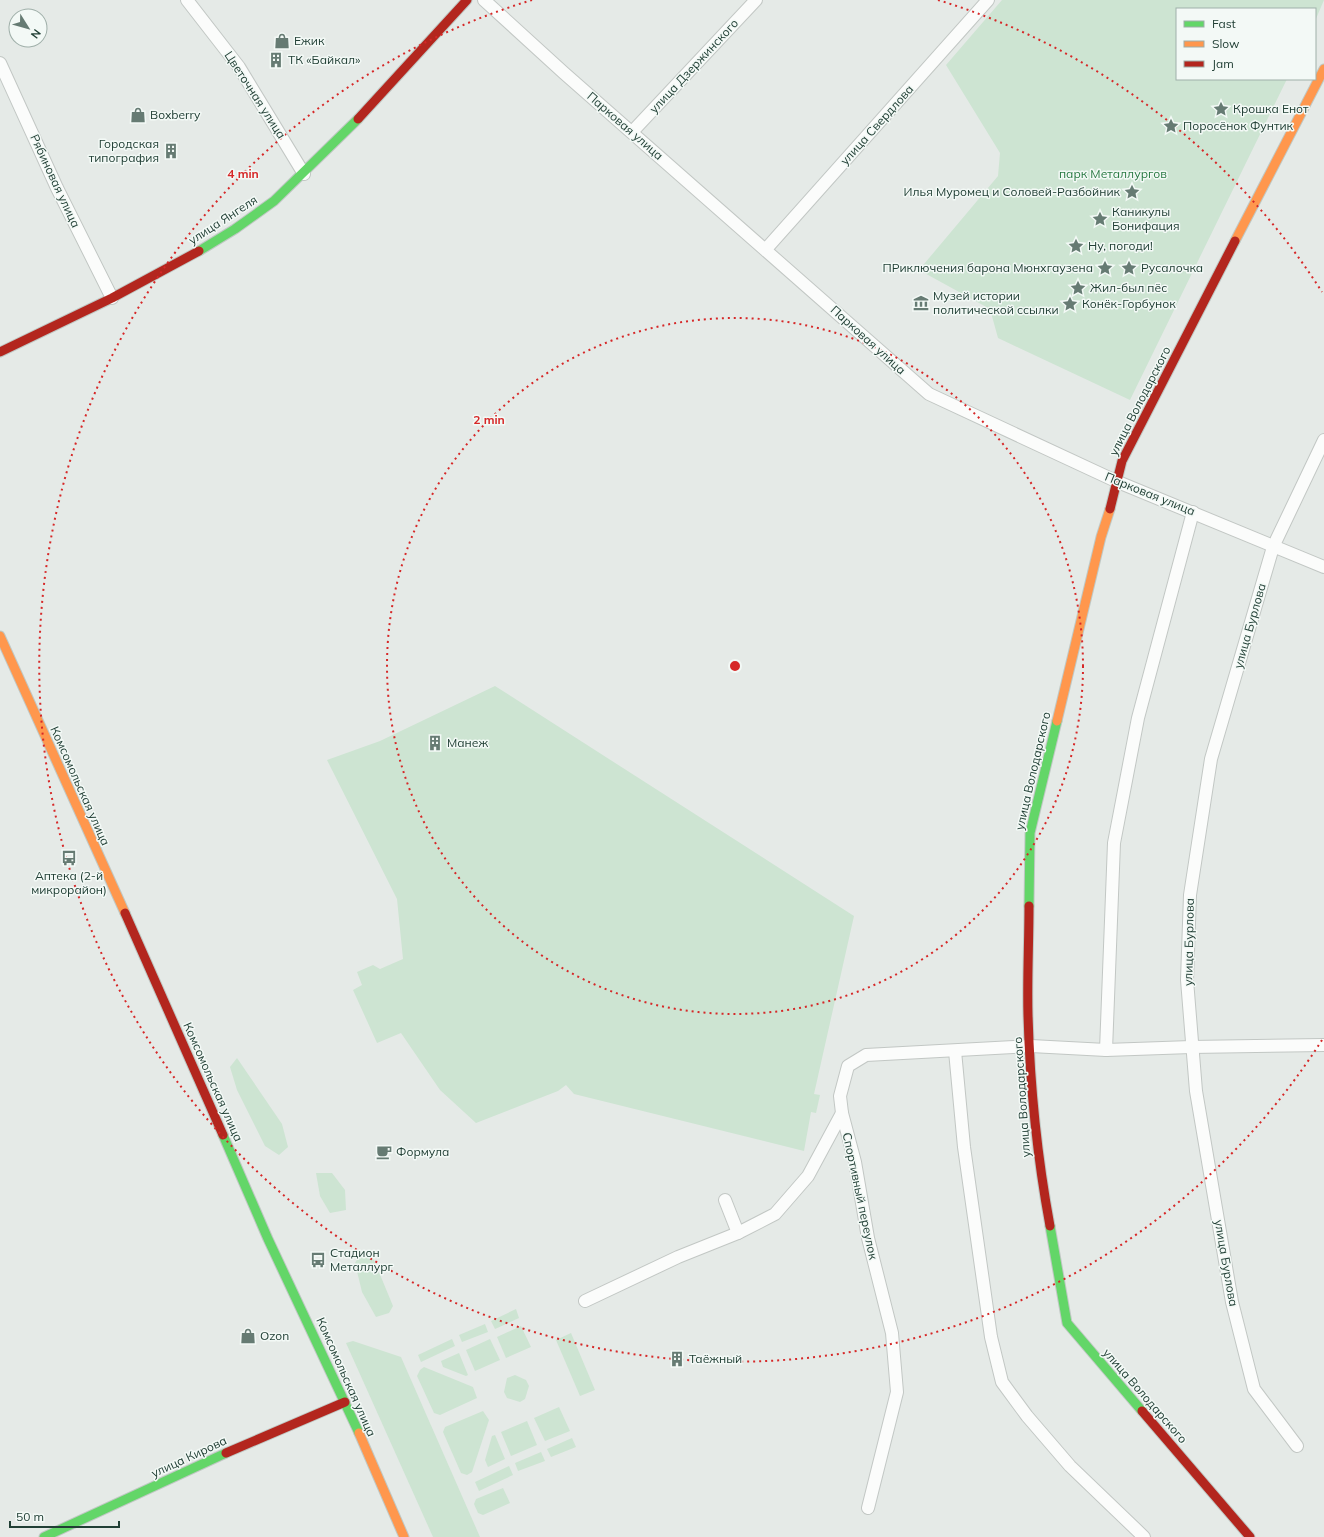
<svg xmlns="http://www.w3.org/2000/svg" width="1324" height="1537" font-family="Mulish,sans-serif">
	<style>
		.green { fill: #cde4d2 }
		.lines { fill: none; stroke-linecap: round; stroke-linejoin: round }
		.street-casing { stroke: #c2c7c4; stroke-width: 14 }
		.fast-casing { stroke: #c0c8c4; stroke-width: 11 }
		.slow-casing { stroke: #c0c8c4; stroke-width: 11 }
		.jam-casing { stroke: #c0c8c4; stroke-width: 11 }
		.street { stroke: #fbfcfb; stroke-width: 12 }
		.fast { stroke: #63d668; stroke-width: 9 }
		.slow { stroke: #ff974d; stroke-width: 9 }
		.jam { stroke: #b3261e; stroke-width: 9 }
		.ring { fill: none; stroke: #d62828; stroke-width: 2; stroke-dasharray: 2 4 }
		.labels { text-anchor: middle; stroke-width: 3; stroke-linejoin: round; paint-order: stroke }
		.poi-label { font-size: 12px; fill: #213f35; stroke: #f3f9f6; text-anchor: start }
		.street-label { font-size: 12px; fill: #213f35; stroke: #f3f9f6 }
		.park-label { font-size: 12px; fill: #287942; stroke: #f3f9f6 }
		.centre { fill: #d62828; stroke: #f3f9f6; stroke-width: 2 }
		.ring-label { font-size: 12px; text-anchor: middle; font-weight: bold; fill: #d62828; stroke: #f3f9f6; stroke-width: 3; stroke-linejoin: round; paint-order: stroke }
	</style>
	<rect width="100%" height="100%" fill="#e5eae7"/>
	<g class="green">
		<path d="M1002 0H1324L1315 21V9H1177V79H1287L1130 400 998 338 990 309 919 270 998 176 1000 153 946 65Z"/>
		<path d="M495 686 854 916 814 1094 820 1095 816 1113 811 1112 804 1151 574 1094 566 1085 558 1091 476 1123 440 1090 401 1033 377 1043 353 990 362 985 357 972 373 965 380 969 403 959 397 899 327 760 380 741Z"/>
		<path d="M237 1058 282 1124 288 1147 279 1155 265 1146 237 1090 230 1067Z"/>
		<path d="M316 1173H332L345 1190 346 1210 330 1213 320 1196Z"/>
		<path d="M362 1251 374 1260 393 1306 389 1313 376 1317 362 1292 355 1263Z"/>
		<path d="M516 1309 519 1318 495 1329 491 1321Z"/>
		<path d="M485 1324 488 1332 462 1342 459 1335Z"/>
		<path d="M521 1326 531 1347 506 1358 497 1337Z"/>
		<path d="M571 1333 595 1390 580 1396 556 1340Z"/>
		<path d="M452 1339 455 1346 421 1362 418 1355Z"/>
		<path d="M490 1339 500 1360 475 1371 466 1350Z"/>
		<path d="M353 1341 401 1357 480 1537H433L346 1343Z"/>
		<path d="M459 1353 468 1375 466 1376 443 1367 441 1361Z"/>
		<path d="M424 1367 473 1387 477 1398 440 1415 434 1413 417 1376 420 1370Z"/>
		<path d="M515 1375 526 1380 529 1386 525 1399 520 1402 507 1398 504 1392 507 1378Z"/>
		<path d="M559 1407 570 1431 545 1441 534 1418Z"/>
		<path d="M483 1411 489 1420 472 1472 467 1475 461 1473 443 1432 445 1427Z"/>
		<path d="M527 1421 537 1445 511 1456 501 1432Z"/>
		<path d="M495 1435 505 1459 488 1467 485 1460 492 1436Z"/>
		<path d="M572 1438 576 1447 551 1457 547 1449Z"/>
		<path d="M541 1452 545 1461 518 1471 515 1463Z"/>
		<path d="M509 1466 513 1475 479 1491 475 1482Z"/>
		<path d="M503 1488 510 1503 483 1515 478 1513 474 1504 476 1499Z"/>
	</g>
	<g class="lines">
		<defs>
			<g id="street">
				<path d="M187 0 239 67 304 174"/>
				<path d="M484 0 564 73 929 394 1118 482 1324 567"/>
				<path d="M0 63 57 188 112 298"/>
				<path d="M632 132 756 0"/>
				<path d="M766 249 988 0"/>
				<path d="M1106 1050 1114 843 1138 718 1193 512"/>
				<path d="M955 1051 964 1147 991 1337 1002 1382 1027 1416 1070 1466 1144 1537"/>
				<path d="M725 1200 738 1233"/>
				<path d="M585 1301 678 1257 738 1233 775 1214 808 1176 842 1113"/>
				<path d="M1297 1446 1254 1389 1232 1302 1196 1091 1187 980 1190 895 1211 759 1273 547 1324 440"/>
				<path d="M868 1508 897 1392 892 1333 868 1238 855 1162 842 1113 840 1096 848 1066 866 1055 1031 1046 1106 1050 1191 1047 1324 1045"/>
			</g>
			<g id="fast">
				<path d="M199 251 235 229 274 201 358 119"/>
				<path d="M1029 906 1030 833 1057 721"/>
				<path d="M223 1135 268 1239 359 1433"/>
				<path d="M1050 1226 1067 1323 1142 1411"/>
				<path d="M44 1537 226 1453"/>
			</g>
			<g id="slow">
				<path d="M1235 241 1324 69"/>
				<path d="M0 636 125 913"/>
				<path d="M1057 721 1101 537 1110 509"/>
				<path d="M359 1433 404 1537"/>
			</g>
			<g id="jam">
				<path d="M358 119 467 0"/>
				<path d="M0 352 112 298 199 251"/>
				<path d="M1110 509 1122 461 1235 241"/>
				<path d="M1029 906C1029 942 1027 979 1028 1015 1030 1086 1037 1156 1050 1226"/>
				<path d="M125 913 223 1135"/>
				<path d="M1142 1411 1250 1537"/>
				<path d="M226 1453 345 1402"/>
			</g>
		</defs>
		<use href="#street" class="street-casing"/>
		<use href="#fast" class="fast-casing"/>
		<use href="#slow" class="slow-casing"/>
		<use href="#jam" class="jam-casing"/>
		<use href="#street" class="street"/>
		<use href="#fast" class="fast"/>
		<use href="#slow" class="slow"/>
		<use href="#jam" class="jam"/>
	</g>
	<g class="ring">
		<circle cx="735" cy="666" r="348"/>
		<path d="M1322 1040A696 696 0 1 1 532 0M938 0A696 696 0 0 1 1322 292"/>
	</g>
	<defs>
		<symbol id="shop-bare" viewBox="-9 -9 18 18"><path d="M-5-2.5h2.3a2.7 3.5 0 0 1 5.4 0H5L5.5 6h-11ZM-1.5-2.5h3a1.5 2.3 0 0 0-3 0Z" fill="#667b73" stroke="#f3f9f6" stroke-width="2.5" paint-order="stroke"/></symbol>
		<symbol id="building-bare" viewBox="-9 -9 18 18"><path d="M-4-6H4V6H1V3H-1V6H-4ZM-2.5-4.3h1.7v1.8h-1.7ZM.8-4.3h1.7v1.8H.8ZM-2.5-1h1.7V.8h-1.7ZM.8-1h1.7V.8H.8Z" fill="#667b73" stroke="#f3f9f6" stroke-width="2.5" paint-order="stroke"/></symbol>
		<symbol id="sight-bare" viewBox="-9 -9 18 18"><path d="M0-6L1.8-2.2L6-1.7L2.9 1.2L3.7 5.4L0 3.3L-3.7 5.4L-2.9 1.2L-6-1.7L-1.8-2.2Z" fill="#667b73" stroke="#f3f9f6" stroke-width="2.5" paint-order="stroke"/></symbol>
		<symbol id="museum-bare" viewBox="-9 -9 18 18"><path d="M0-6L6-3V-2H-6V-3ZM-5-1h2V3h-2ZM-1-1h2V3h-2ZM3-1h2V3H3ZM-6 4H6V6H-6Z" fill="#667b73" stroke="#f3f9f6" stroke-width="2.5" paint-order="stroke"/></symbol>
		<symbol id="bus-bare" viewBox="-9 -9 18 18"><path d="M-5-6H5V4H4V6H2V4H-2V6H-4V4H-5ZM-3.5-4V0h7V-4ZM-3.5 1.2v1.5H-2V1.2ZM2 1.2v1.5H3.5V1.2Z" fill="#667b73" stroke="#f3f9f6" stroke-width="2.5" paint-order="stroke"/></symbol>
		<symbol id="cafe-bare" viewBox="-9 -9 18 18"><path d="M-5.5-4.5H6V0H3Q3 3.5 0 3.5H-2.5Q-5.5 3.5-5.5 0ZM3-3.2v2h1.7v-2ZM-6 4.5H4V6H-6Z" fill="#667b73" stroke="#f3f9f6" stroke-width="2.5" paint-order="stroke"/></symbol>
	</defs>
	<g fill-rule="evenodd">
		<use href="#shop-bare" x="271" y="30" width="22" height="22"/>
		<use href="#building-bare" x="265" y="49" width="22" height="22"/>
		<use href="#sight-bare" x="1210" y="98" width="22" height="22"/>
		<use href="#shop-bare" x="127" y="104" width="22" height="22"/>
		<use href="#sight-bare" x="1160" y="115" width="22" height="22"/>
		<use href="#building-bare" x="160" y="140" width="22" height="22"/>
		<use href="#sight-bare" x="1121" y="181" width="22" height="22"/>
		<use href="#sight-bare" x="1089" y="208" width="22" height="22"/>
		<use href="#sight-bare" x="1065" y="235" width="22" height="22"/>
		<use href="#sight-bare" x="1094" y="257" width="22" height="22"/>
		<use href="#sight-bare" x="1118" y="257" width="22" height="22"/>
		<use href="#sight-bare" x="1067" y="277" width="22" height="22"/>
		<use href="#museum-bare" x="910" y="292" width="22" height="22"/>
		<use href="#sight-bare" x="1059" y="293" width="22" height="22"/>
		<use href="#building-bare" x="424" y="732" width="22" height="22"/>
		<use href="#bus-bare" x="58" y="847" width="22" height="22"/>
		<use href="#cafe-bare" x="373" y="1141" width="22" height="22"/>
		<use href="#bus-bare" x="307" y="1249" width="22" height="22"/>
		<use href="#shop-bare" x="237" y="1325" width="22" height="22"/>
		<use href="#building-bare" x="666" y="1348" width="22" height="22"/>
	</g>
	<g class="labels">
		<g class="poi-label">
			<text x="294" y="45">Ежик</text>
			<text x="288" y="64">ТК «Байкал»</text>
			<text x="1233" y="113">Крошка Енот</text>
			<text x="150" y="119">Boxberry</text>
			<text x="1183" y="130">Поросёнок Фунтик</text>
			<text x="159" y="148" text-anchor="end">Городская<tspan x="159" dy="14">типография</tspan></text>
			<text x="1120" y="196" text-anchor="end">Илья Муромец и Соловей-Разбойник</text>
			<text x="1112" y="216">Каникулы<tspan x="1112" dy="14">Бонифация</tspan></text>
			<text x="1088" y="250">Ну, погоди!</text>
			<text x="1093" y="272" text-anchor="end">ПРиключения барона Мюнхгаузена</text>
			<text x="1141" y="272">Русалочка</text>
			<text x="1090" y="292">Жил-был пёс</text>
			<text x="933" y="300">Музей истории<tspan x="933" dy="14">политической ссылки</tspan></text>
			<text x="1082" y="308">Конёк-Горбунок</text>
			<text x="447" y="747">Манеж</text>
			<text x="69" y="880" text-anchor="middle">Аптека (2-й<tspan x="69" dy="14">микрорайон)</tspan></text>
			<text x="396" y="1156">Формула</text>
			<text x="330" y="1257">Стадион<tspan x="330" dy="14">Металлург</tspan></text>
			<text x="260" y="1340">Ozon</text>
			<text x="689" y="1363">Таёжный</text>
		</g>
		<g class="street-label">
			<text transform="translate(694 66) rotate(-47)" y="4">улица Дзержинского</text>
			<text transform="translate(255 95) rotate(57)" y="4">Цветочная улица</text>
			<text transform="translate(877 125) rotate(-48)" y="4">улица Свердлова</text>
			<text transform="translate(625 126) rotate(41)" y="4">Парковая улица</text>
			<text transform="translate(55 181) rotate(65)" y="4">Рябиновая улица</text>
			<text transform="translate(223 220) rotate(-33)" y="4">улица Янгеля</text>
			<text transform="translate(868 340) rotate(42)" y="4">Парковая улица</text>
			<text transform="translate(1140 401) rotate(-63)" y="4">улица Володарского</text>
			<text transform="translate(1150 494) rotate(22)" y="4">Парковая улица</text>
			<text transform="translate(1250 626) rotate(-74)" y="4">улица Бурлова</text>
			<text transform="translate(1033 771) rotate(-77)" y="4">улица Володарского</text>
			<text transform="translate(80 786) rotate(66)" y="4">Комсомольская улица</text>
			<text transform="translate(1189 942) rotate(-89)" y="4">улица Бурлова</text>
			<text transform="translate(213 1082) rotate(66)" y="4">Комсомольская улица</text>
			<text transform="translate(1022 1097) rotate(-94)" y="4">улица Володарского</text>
			<text transform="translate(860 1196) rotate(78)" y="4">Спортивный переулок</text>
			<text transform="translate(1226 1263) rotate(80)" y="4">улица Бурлова</text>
			<text transform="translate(346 1377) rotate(66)" y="4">Комсомольская улица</text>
			<text transform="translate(1145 1396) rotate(49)" y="4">улица Володарского</text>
			<text transform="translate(189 1457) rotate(-25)" y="4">улица Кирова</text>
		</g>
		<g class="park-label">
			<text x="1113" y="178">парк Металлургов</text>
		</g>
	</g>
	<circle cx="735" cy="666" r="6" class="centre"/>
	<g class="ring-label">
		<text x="243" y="178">4 min</text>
		<text x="489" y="424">2 min</text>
	</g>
	<rect x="1176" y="8" width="140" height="72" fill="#f3f9f6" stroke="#9fafa9"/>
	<rect x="1184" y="21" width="20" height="6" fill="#63d668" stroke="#9fafa9"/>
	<text x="1212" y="28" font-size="12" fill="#213f35">Fast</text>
	<rect x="1184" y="41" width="20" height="6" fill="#ff974d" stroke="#9fafa9"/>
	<text x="1212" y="48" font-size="12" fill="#213f35">Slow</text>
	<rect x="1184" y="61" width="20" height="6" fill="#b3261e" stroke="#9fafa9"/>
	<text x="1212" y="68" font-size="12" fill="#213f35">Jam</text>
	<g transform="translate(28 28) rotate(127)"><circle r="19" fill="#f3f9f6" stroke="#9fafa9"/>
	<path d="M0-3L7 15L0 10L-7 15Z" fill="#667b73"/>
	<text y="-6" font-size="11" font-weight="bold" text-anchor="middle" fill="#213f35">N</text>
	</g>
	<path d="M10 1521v6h109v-6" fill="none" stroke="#213f35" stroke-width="2"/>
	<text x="16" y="1521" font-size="12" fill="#213f35" stroke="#f3f9f6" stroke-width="3" paint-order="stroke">50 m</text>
</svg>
